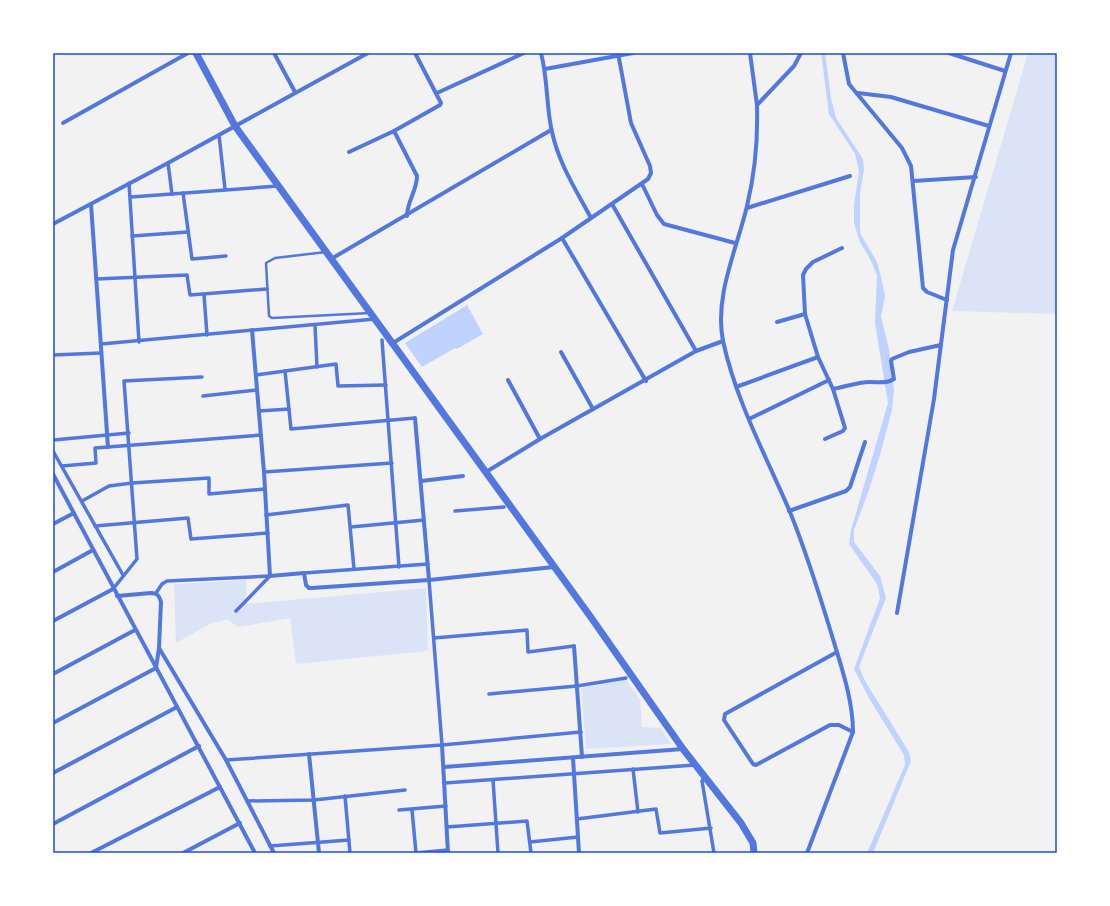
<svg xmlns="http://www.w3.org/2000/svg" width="1110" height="906" font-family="'Roboto Condensed',sans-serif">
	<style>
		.green { fill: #dbe4f7 }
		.water { fill: #bfd3fe }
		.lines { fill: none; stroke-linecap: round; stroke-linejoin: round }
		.service { stroke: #5277de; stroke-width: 2.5 }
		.pedestrian { stroke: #5277de; stroke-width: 3.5 }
		.minor { stroke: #5277de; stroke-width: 4 }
		.tertiary { stroke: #5277de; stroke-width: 7 }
		.neatline { fill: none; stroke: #1d4ed8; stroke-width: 1.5 }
	</style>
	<rect width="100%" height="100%" fill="#f2f2f2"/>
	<g class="green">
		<path d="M1028 53H1057V314L952 311Z"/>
		<path d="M246 580V604L426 588 428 651 296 664 290 618 238 627 228 620 212 623 176 643 174 584Z"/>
		<path d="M626 680 640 699 642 727 661 728 671 744 586 749 581 688Z"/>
	</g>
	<g class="water">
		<path d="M821 53H825L831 98 836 118 863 159 864 170 860 193V233L877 262 881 277 885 296 881 317 889 349 894 390 892 410 880 455 869 490 854 530V542L880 576 886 598 859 667 865 681 909 752 911 761 873 853H867L905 765 904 755 869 698 854 669 880 598 877 584 849 544 851 530 888 403 875 323 877 275 870 259 860 242 854 223V205L859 171 855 154 829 114Z"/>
		<path d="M467 305 483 334 457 349 455 348 422 367 405 343Z"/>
	</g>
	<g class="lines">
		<path class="service" d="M326 252 275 258 266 263 269 316 272 318 370 313"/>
		<g class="pedestrian">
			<path d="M219 135 225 189"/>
			<path d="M168 163 172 194"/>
			<path d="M129 183 139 342"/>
			<path d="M183 193 192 259 226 256"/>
			<path d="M131 197 278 186"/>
			<path d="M132 236 188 232"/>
			<path d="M96 279 187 275 190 295 267 289"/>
			<path d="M204 295 207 335"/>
			<path d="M315 325 317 367"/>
			<path d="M382 340 399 567"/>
			<path d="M101 344 375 319"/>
			<path d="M53 355 101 353"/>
			<path d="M285 371 291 429 415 418"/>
			<path d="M256 375 336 364 338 386 386 385"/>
			<path d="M203 396 257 390"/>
			<path d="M259 411 289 409"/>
			<path d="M53 440 129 433"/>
			<path d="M53 451 123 575"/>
			<path d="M62 466 96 463 95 448 261 435"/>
			<path d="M264 472 392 463"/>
			<path d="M82 501 109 486 132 483 209 478V494L265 489"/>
			<path d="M455 511 504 507"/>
			<path d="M266 515 348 505 354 569"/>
			<path d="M95 526 188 518 191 539 268 533"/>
			<path d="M351 527 424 520"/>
			<path d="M304 573 428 564"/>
			<path d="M429 580 442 745"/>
			<path d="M113 589 137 559 124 381 202 377"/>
			<path d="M156 593 162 584 167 581 270 576"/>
			<path d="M236 611 270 576"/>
			<path d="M434 638 527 630 528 652 574 646"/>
			<path d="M489 694 577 686 626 678"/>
			<path d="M226 760 442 745 581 732"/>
			<path d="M633 769 638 812"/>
			<path d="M704 777 702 781 714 853"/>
			<path d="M493 780 498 853"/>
			<path d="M445 783 695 765"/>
			<path d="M345 796 350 853"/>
			<path d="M247 801 314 800 405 790"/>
			<path d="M399 810 446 806"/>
			<path d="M412 810 416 853"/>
			<path d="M577 819 656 809 660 833 711 828"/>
			<path d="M447 827 527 821 531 853"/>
			<path d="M530 842 578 837"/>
			<path d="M270 846 349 840"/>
			<path d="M415 853 448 850"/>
		</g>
		<g class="minor">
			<path d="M274 53 295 92"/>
			<path d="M541 53C548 79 546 106 552 132 559 164 576 190 591 218"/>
			<path d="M750 53 757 105"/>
			<path d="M801 53 794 66 757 105C758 139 755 173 747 206 737 249 714 296 723 341 736 401 766 456 790 512 807 554 820 596 833 639 842 669 853 701 853 732L807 853"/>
			<path d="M843 53 849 84 902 148 911 166 923 288 927 292 947 300"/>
			<path d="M949 53 1005 71"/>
			<path d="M545 69 633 53"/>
			<path d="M437 93 524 53"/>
			<path d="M858 93 891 97 989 126"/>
			<path d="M63 123 188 53"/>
			<path d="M349 152 394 131"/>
			<path d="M913 181 976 177"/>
			<path d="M642 184 657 215 664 224 735 243"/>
			<path d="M91 204 108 447"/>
			<path d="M612 204 696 351"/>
			<path d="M747 208 850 176"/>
			<path d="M407 216C407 201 417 191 417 176L394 131 440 105 441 103 415 53"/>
			<path d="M53 224 168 163 368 53"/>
			<path d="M562 238 646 381"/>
			<path d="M331 259 551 130"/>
			<path d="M777 322 805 314"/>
			<path d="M252 330 264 472 270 576 304 573 306 585 309 588H312L429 580 554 567"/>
			<path d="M393 343 562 238 648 179 651 173 650 166 631 123 618 53"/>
			<path d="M561 352 593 409"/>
			<path d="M508 380 540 439"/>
			<path d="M736 387 818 357"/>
			<path d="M833 389C844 387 858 382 870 382 878 382 887 384 894 379L891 361 892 359 909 352 941 345"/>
			<path d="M415 418 429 580"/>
			<path d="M749 419 829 380"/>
			<path d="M825 439 843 431 845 428 833 389 818 357 805 314 803 275 806 269 813 262 842 248"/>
			<path d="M486 472 540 439 696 351 723 341"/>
			<path d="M53 474 255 853"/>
			<path d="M421 481 463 476"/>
			<path d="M789 511 846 491 850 487 865 442"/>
			<path d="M53 524 74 513"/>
			<path d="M53 572 93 550"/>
			<path d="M897 613 934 399 953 250 1011 53"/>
			<path d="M53 621 113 589"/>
			<path d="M574 646 582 757"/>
			<path d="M159 648 226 760 274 853"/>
			<path d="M837 652 725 714 724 720 753 764 756 765 830 725H839L853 732"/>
			<path d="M53 674 135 630"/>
			<path d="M53 723 156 668 159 648 161 602C159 596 158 593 151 593L117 596"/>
			<path d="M442 745 448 853"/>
			<path d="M309 754 319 853"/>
			<path d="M573 758 579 853"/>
			<path d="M444 767 683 749"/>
			<path d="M53 773 177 707"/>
			<path d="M53 824 199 746"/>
			<path d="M91 853 220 787"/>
			<path d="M183 853 240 823"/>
		</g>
		<path class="tertiary" d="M196 53 235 126 590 616 683 749 741 823 753 843 754 853"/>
	</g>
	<rect width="1110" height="906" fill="none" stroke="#ffffff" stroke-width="108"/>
	<rect x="54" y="54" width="1002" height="798" class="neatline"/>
</svg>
